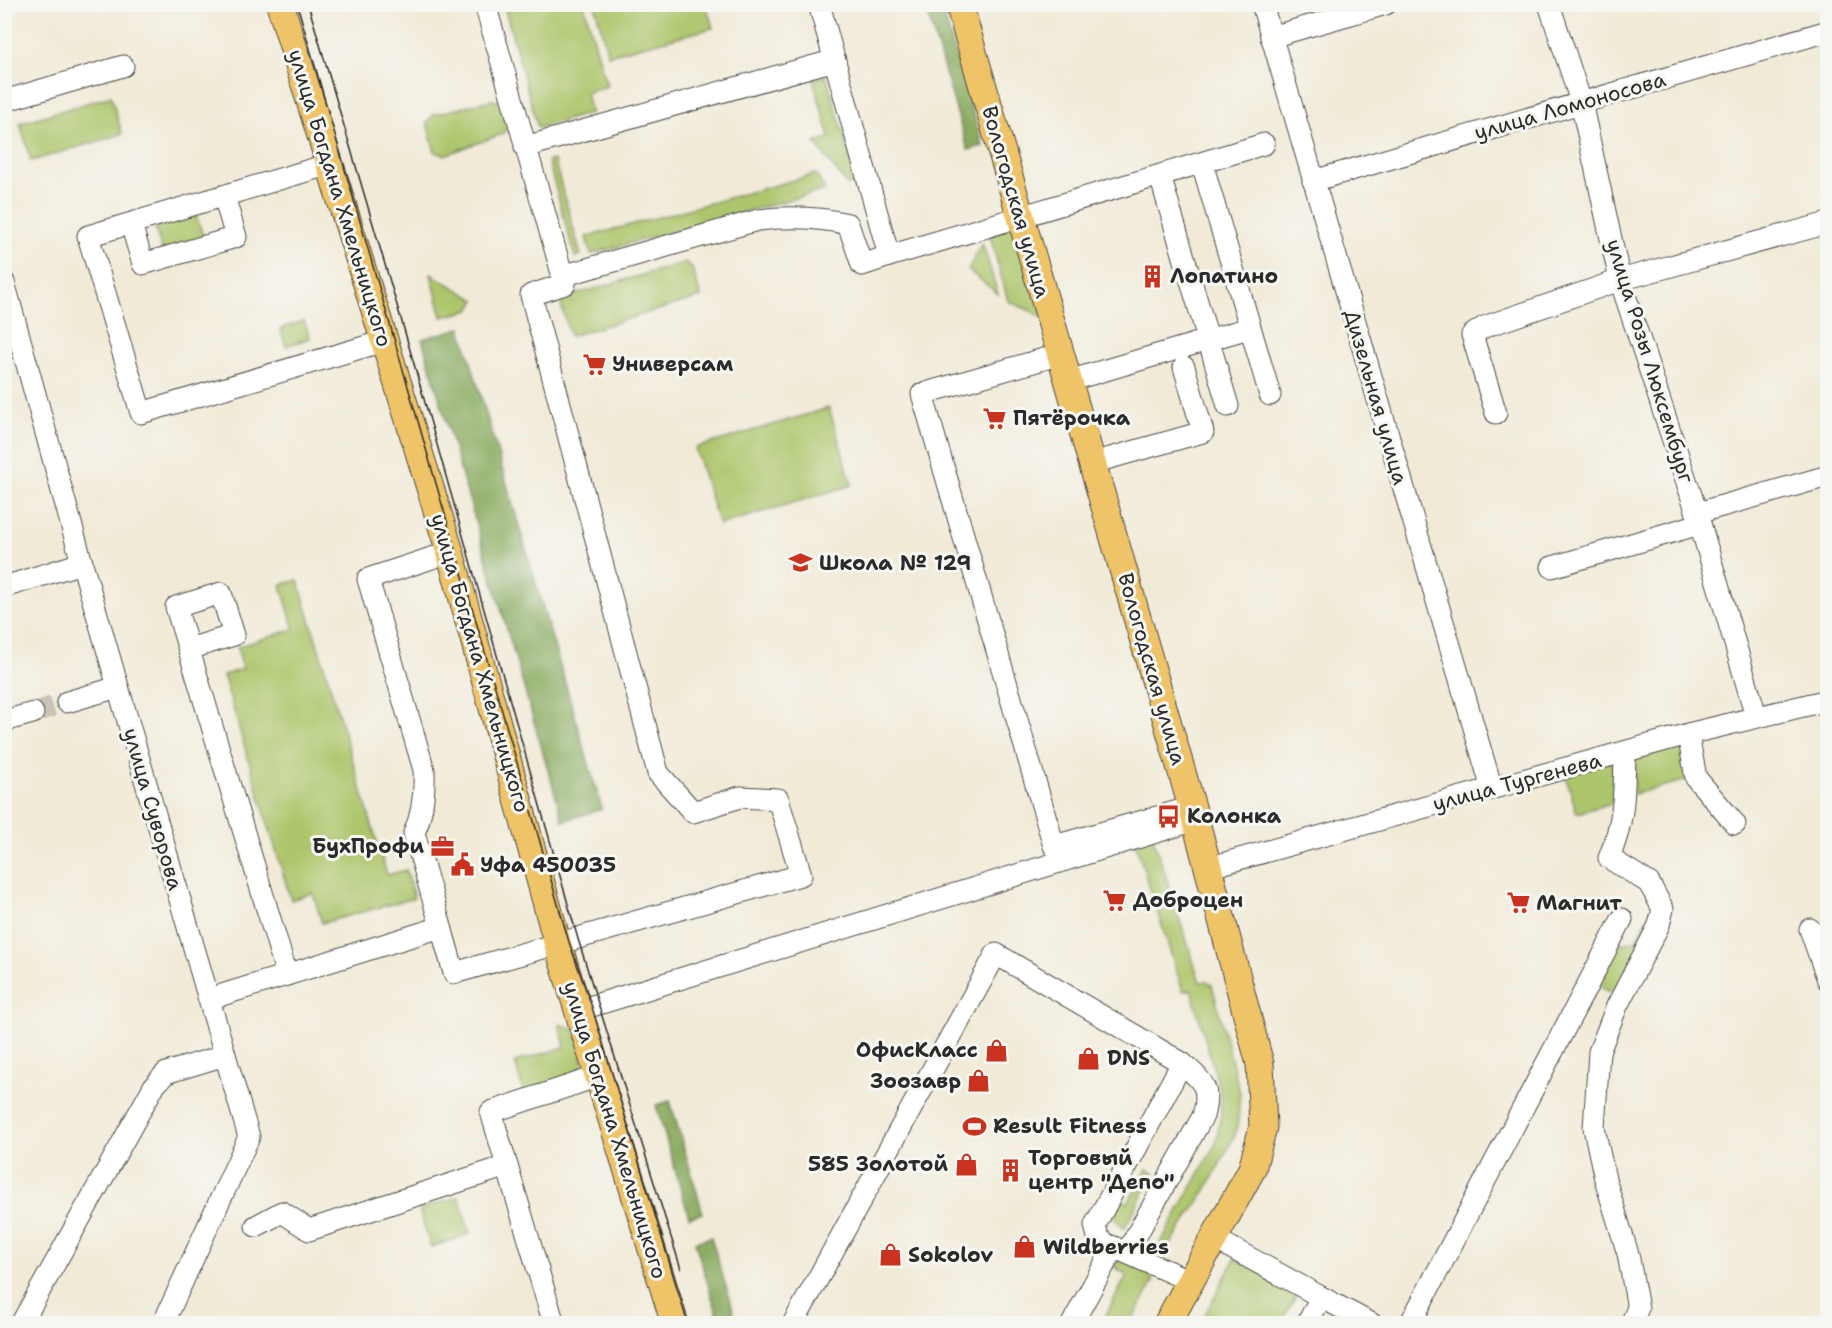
<svg xmlns="http://www.w3.org/2000/svg" width="1832" height="1328" font-family="'Shantell Sans',sans-serif">
	<style>
		.green { fill: #adc66c; stroke: #6c784c; stroke-width: 1.5 }
		.forest { fill: #8aab60; stroke: #5a6b46; stroke-width: 1.5 }
		.lines { fill: none; stroke-linecap: round; stroke-linejoin: round }
		.minor-tunnel { stroke: #c9c4b5; stroke-width: 21; stroke-dasharray: 21 10; stroke-linecap: butt }
		.minor-casing { stroke: #494845; stroke-width: 23 }
		.major-casing { stroke: #494845; stroke-width: 29 }
		.minor { stroke: #fff; stroke-width: 21 }
		.major { stroke: #efc469; stroke-width: 27 }
		.tram { stroke: #2b2b2b; stroke-width: 1.5 }
		.labels { text-anchor: middle; stroke-width: 6; stroke-linejoin: round; paint-order: stroke }
		.street-label { font-size: 21px; fill: #2b2b2b; stroke: #f6f6f2 }
		.poi-label { font-size: 21px; font-weight: bold; fill: #2b2b2b; stroke: #f6f6f2; text-anchor: start }
	</style>
	<rect width="100%" height="100%" fill="#f6f6f2"/>
	<filter id="ink" filterUnits="userSpaceOnUse"><feTurbulence type="fractalNoise" baseFrequency=".0167" numOctaves="2"/><feDisplacementMap in="SourceGraphic" scale="12" xChannelSelector="R" yChannelSelector="G"/><feConvolveMatrix kernelMatrix="1 2 1 2 8 2 1 2 1" color-interpolation-filters="sRGB"/></filter>
	<filter id="wash" filterUnits="userSpaceOnUse"><feTurbulence type="fractalNoise" baseFrequency=".008" numOctaves="4" result="noise"/><feDisplacementMap in="SourceGraphic" scale="24" xChannelSelector="R" yChannelSelector="G"/><feGaussianBlur stdDeviation="1.35" result="paint"/><feColorMatrix in="noise" values="0 0 0 0 0 0 0 0 0 0 0 0 0 0 0 0 0 1.4 0 .05"/><feComposite in="paint" operator="in"/></filter>
	<g filter="url(#wash)">
		<rect width="100%" height="100%" fill="#f1ead7"/>
		<g class="green">
			<path d="M520 5H584L607 86 586 93 591 113 538 128 505 9Z"/>
			<path d="M595 5H706L713 28 608 55Z"/>
			<path d="M826 75 858 182 847 185 815 143 830 138 813 79Z"/>
			<path d="M111 96 122 134 31 161 20 123Z"/>
			<path d="M491 100 502 102 508 127 502 134 445 155 435 152 427 123 433 115Z"/>
			<path d="M554 160 581 255 575 257 548 161Z"/>
			<path d="M816 174 825 190 591 254 586 237Z"/>
			<path d="M196 215 204 239 162 251 155 227Z"/>
			<path d="M1018 224 1044 317 1008 301 989 232Z"/>
			<path d="M982 243 998 294 968 270Z"/>
			<path d="M686 262 692 268 701 297 570 336 561 305 563 298Z"/>
			<path d="M431 274 476 300 470 310 442 317Z"/>
			<path d="M304 321 310 338 286 346 280 329Z"/>
			<path d="M829 408 852 485 719 525 695 448Z"/>
			<path d="M298 580 387 875 406 870 414 898 322 923 313 893 291 900 223 675 243 669 237 647 294 629 281 585Z"/>
			<path d="M1681 744 1691 779 1634 794 1635 756Z"/>
			<path d="M1612 761 1615 773 1612 803 1577 813 1565 774Z"/>
			<path d="M1153 837 1200 982 1206 981 1212 985 1240 1093 1238 1121 1235 1135 1205 1192 1167 1249 1159 1246 1216 1143 1221 1114 1220 1091 1191 989 1183 991 1135 842Z"/>
			<path d="M1654 907 1659 912 1616 990 1608 991 1600 986 1599 977 1616 944 1634 942Z"/>
			<path d="M559 1024 576 1029 585 1074 524 1095 515 1062 565 1047Z"/>
			<path d="M1147 1169 1154 1173 1124 1229 1116 1220 1114 1206 1118 1198 1128 1203Z"/>
			<path d="M459 1197 470 1234 431 1247 419 1210Z"/>
			<path d="M1120 1256 1149 1272 1153 1282 1130 1323 1101 1324 1127 1275 1114 1267Z"/>
			<path d="M1235 1258 1298 1292 1281 1323 1200 1324Z"/>
		</g>
		<g class="forest">
			<path d="M925 5H941L983 146 968 150Z"/>
			<path d="M461 328 602 809 563 821 422 339Z"/>
			<path d="M670 1101 703 1213 689 1217 656 1105Z"/>
			<path d="M711 1237 737 1323H720L695 1242Z"/>
		</g>
	</g>
	<g filter="url(#ink)">
		<g class="lines">
			<path class="minor-tunnel" d="M33 713 67 702"/>
			<defs>
				<g id="minor">
					<path d="M819 4 889 256 1264 144"/>
					<path d="M1262 4 1492 789"/>
					<path d="M1549 4 1581 102 1620 280 1697 513 1756 716"/>
					<path d="M1271 37 1386 4"/>
					<path d="M4 101 123 66"/>
					<path d="M525 147 835 60"/>
					<path d="M1202 163 1270 395"/>
					<path d="M330 164 88 236 141 413 384 341"/>
					<path d="M1160 176 1228 406"/>
					<path d="M1313 181 1828 31"/>
					<path d="M131 224 143 264 236 237 224 196"/>
					<path d="M562 276 758 220C790 216 817 217 848 224L862 265 889 256"/>
					<path d="M4 282 82 563 249 1137 163 1324"/>
					<path d="M1061 354 922 394 1054 846 1192 807"/>
					<path d="M1068 381 1249 328"/>
					<path d="M1496 413 1472 335 1484 327 1620 280 1828 223"/>
					<path d="M1092 463 1203 432 1184 367"/>
					<path d="M1697 513 1828 476"/>
					<path d="M1552 567 1700 524"/>
					<path d="M4 587 82 563"/>
					<path d="M189 649 234 635 221 593 176 607 287 975"/>
					<path d="M67 702 118 687"/>
					<path d="M4 721 33 713"/>
					<path d="M1688 734 1696 778 1735 824"/>
					<path d="M1625 753C1624 794 1625 819 1609 858L1649 883 1663 909 1659 925 1617 1006 1599 1052 1594 1128 1605 1179 1628 1254 1638 1308 1631 1324"/>
					<path d="M1207 868 1688 734 1828 700"/>
					<path d="M441 927 454 973 801 875 778 799 740 797 693 812 658 773 531 295 565 284 485 4"/>
					<path d="M1810 929 1828 980"/>
					<path d="M209 999 441 927 414 833C423 813 425 793 424 770L368 579 450 552"/>
					<path d="M579 1010 1189 822"/>
					<path d="M256 1226 282 1212 309 1230 507 1166"/>
					<path d="M1215 1239 1321 1297 1307 1324"/>
					<path d="M1127 1252 1203 1116C1211 1086 1203 1082 1182 1063"/>
					<path d="M1321 1297 1372 1324"/>
					<path d="M21 1324 154 1086 166 1073 225 1055"/>
					<path d="M554 1324 491 1112 599 1076"/>
					<path d="M793 1324 996 954 1182 1063 1095 1225 1098 1237 1104 1243 1190 1281"/>
					<path d="M1072 1324 1114 1247"/>
					<path d="M1410 1324 1622 919"/>
				</g>
				<g id="major">
					<path d="M280 4 450 552 558 945 675 1324"/>
					<path d="M959 4 1192 807 1260 1064 1263 1127 1252 1169 1167 1324"/>
				</g>
			</defs>
			<use href="#minor" class="minor-casing"/>
			<use href="#major" class="major-casing"/>
			<use href="#minor" class="minor"/>
			<use href="#major" class="major"/>
			<g class="tram">
				<path d="M297 4 569 942 592 1007 688 1324"/>
				<path d="M308 4 404 329 578 939 681 1269"/>
			</g>
		</g>
	</g>
	<defs>
		<symbol id="building-bare" viewBox="-9 -9 18 18"><path d="M-4-6H4V6H1V3H-1V6H-4ZM-2.5-4.3h1.7v1.8h-1.7ZM.8-4.3h1.7v1.8H.8ZM-2.5-1h1.7V.8h-1.7ZM.8-1h1.7V.8H.8Z" fill="#c8321e" stroke="#f6f6f2" stroke-width="2.5" paint-order="stroke"/></symbol>
		<symbol id="supermarket-bare" viewBox="-9 -9 18 18"><path d="M-6-5.5h2.5l.6 2H6L4.5 2H-2.5L-4.4-4H-6ZM-1.5 3.2a1.3 1.3 0 1 0 .1 0ZM3 3.2a1.3 1.3 0 1 0 .1 0Z" fill="#c8321e" stroke="#f6f6f2" stroke-width="2.5" paint-order="stroke"/></symbol>
		<symbol id="school-bare" viewBox="-9 -9 18 18"><path d="M0-5L7-2L0 1L-7-2ZM-4 1L0 2.5L4 1V4Q0 6-4 4Z" fill="#c8321e" stroke="#f6f6f2" stroke-width="2.5" paint-order="stroke"/></symbol>
		<symbol id="bus-bare" viewBox="-9 -9 18 18"><path d="M-5-6H5V4H4V6H2V4H-2V6H-4V4H-5ZM-3.5-4V0h7V-4ZM-3.5 1.2v1.5H-2V1.2ZM2 1.2v1.5H3.5V1.2Z" fill="#c8321e" stroke="#f6f6f2" stroke-width="2.5" paint-order="stroke"/></symbol>
		<symbol id="office-bare" viewBox="-9 -9 18 18"><path d="M-6-3h4V-5.5h4V-3h4V5H-6ZM-1-4.5V-3h2v-1.5ZM-6 0V1H6V0Z" fill="#c8321e" stroke="#f6f6f2" stroke-width="2.5" paint-order="stroke"/></symbol>
		<symbol id="civic-bare" viewBox="-9 -9 18 18"><path d="M-.6-6.5H3V-4.5H.6V-3L4-1V1h2V6H-6V1h2V-1L-.6-3ZM-1.2 2.5V6h2.4V2.5Z" fill="#c8321e" stroke="#f6f6f2" stroke-width="2.5" paint-order="stroke"/></symbol>
		<symbol id="shop-bare" viewBox="-9 -9 18 18"><path d="M-5-2.5h2.3a2.7 3.5 0 0 1 5.4 0H5L5.5 6h-11ZM-1.5-2.5h3a1.5 2.3 0 0 0-3 0Z" fill="#c8321e" stroke="#f6f6f2" stroke-width="2.5" paint-order="stroke"/></symbol>
		<symbol id="stadium-bare" viewBox="-9 -9 18 18"><path d="M0-5a6.5 5 0 1 0 0 10a6.5 5 0 1 0 0-10ZM-3.5-1.8h7v3.6h-7Z" fill="#c8321e" stroke="#f6f6f2" stroke-width="2.5" paint-order="stroke"/></symbol>
	</defs>
	<g fill-rule="evenodd">
		<use href="#building-bare" x="1136" y="260" width="33" height="33"/>
		<use href="#supermarket-bare" x="578" y="348" width="33" height="33"/>
		<use href="#supermarket-bare" x="978" y="402" width="33" height="33"/>
		<use href="#school-bare" x="784" y="546" width="33" height="33"/>
		<use href="#bus-bare" x="1152" y="800" width="33" height="33"/>
		<use href="#office-bare" x="426" y="830" width="33" height="33"/>
		<use href="#civic-bare" x="446" y="848" width="33" height="33"/>
		<use href="#supermarket-bare" x="1098" y="884" width="33" height="33"/>
		<use href="#supermarket-bare" x="1502" y="886" width="33" height="33"/>
		<use href="#shop-bare" x="980" y="1034" width="33" height="33"/>
		<use href="#shop-bare" x="1072" y="1042" width="33" height="33"/>
		<use href="#shop-bare" x="962" y="1064" width="33" height="33"/>
		<use href="#stadium-bare" x="958" y="1110" width="33" height="33"/>
		<use href="#shop-bare" x="950" y="1148" width="33" height="33"/>
		<use href="#building-bare" x="994" y="1154" width="33" height="33"/>
		<use href="#shop-bare" x="1008" y="1230" width="33" height="33"/>
		<use href="#shop-bare" x="874" y="1238" width="33" height="33"/>
	</g>
	<g class="labels">
		<g class="street-label">
			<text transform="translate(1570 106) rotate(-16)" y="7">улица Ломоносова</text>
			<text transform="translate(340 198) rotate(73)" y="7">улица Богдана Хмельницкого</text>
			<text transform="translate(1016 202) rotate(74)" y="7">Вологодская улица</text>
			<text transform="translate(1650 361) rotate(73)" y="7">улица Розы Люксембург</text>
			<text transform="translate(1376 397) rotate(74)" y="7">Дизельная улица</text>
			<text transform="translate(480 663) rotate(74)" y="7">улица Богдана Хмельницкого</text>
			<text transform="translate(1152 669) rotate(74)" y="7">Вологодская улица</text>
			<text transform="translate(1517 782) rotate(-15)" y="7">улица Тургенева</text>
			<text transform="translate(153 809) rotate(74)" y="7">улица Суворова</text>
			<text transform="translate(615 1130) rotate(73)" y="7">улица Богдана Хмельницкого</text>
		</g>
		<g class="poi-label">
			<text x="1170" y="283">Лопатино</text>
			<text x="612" y="371">Универсам</text>
			<text x="1013" y="425">Пятёрочка</text>
			<text x="819" y="570">Школа № 129</text>
			<text x="1187" y="823">Колонка</text>
			<text x="424" y="853" text-anchor="end">БухПрофи</text>
			<text x="480" y="872">Уфа 450035</text>
			<text x="1133" y="907">Доброцен</text>
			<text x="1536" y="910">Магнит</text>
			<text x="978" y="1057" text-anchor="end">ОфисКласс</text>
			<text x="1107" y="1065">DNS</text>
			<text x="961" y="1088" text-anchor="end">Зоозавр</text>
			<text x="993" y="1133">Result Fitness</text>
			<text x="1028" y="1165">Торговый<tspan x="1028" dy="24">центр "Депо"</tspan></text>
			<text x="948" y="1171" text-anchor="end">585 Золотой</text>
			<text x="1043" y="1254">Wildberries</text>
			<text x="908" y="1262">Sokolov</text>
		</g>
	</g>
	<rect width="1832" height="1328" fill="none" stroke="#f6f6f2" stroke-width="24"/>
</svg>
